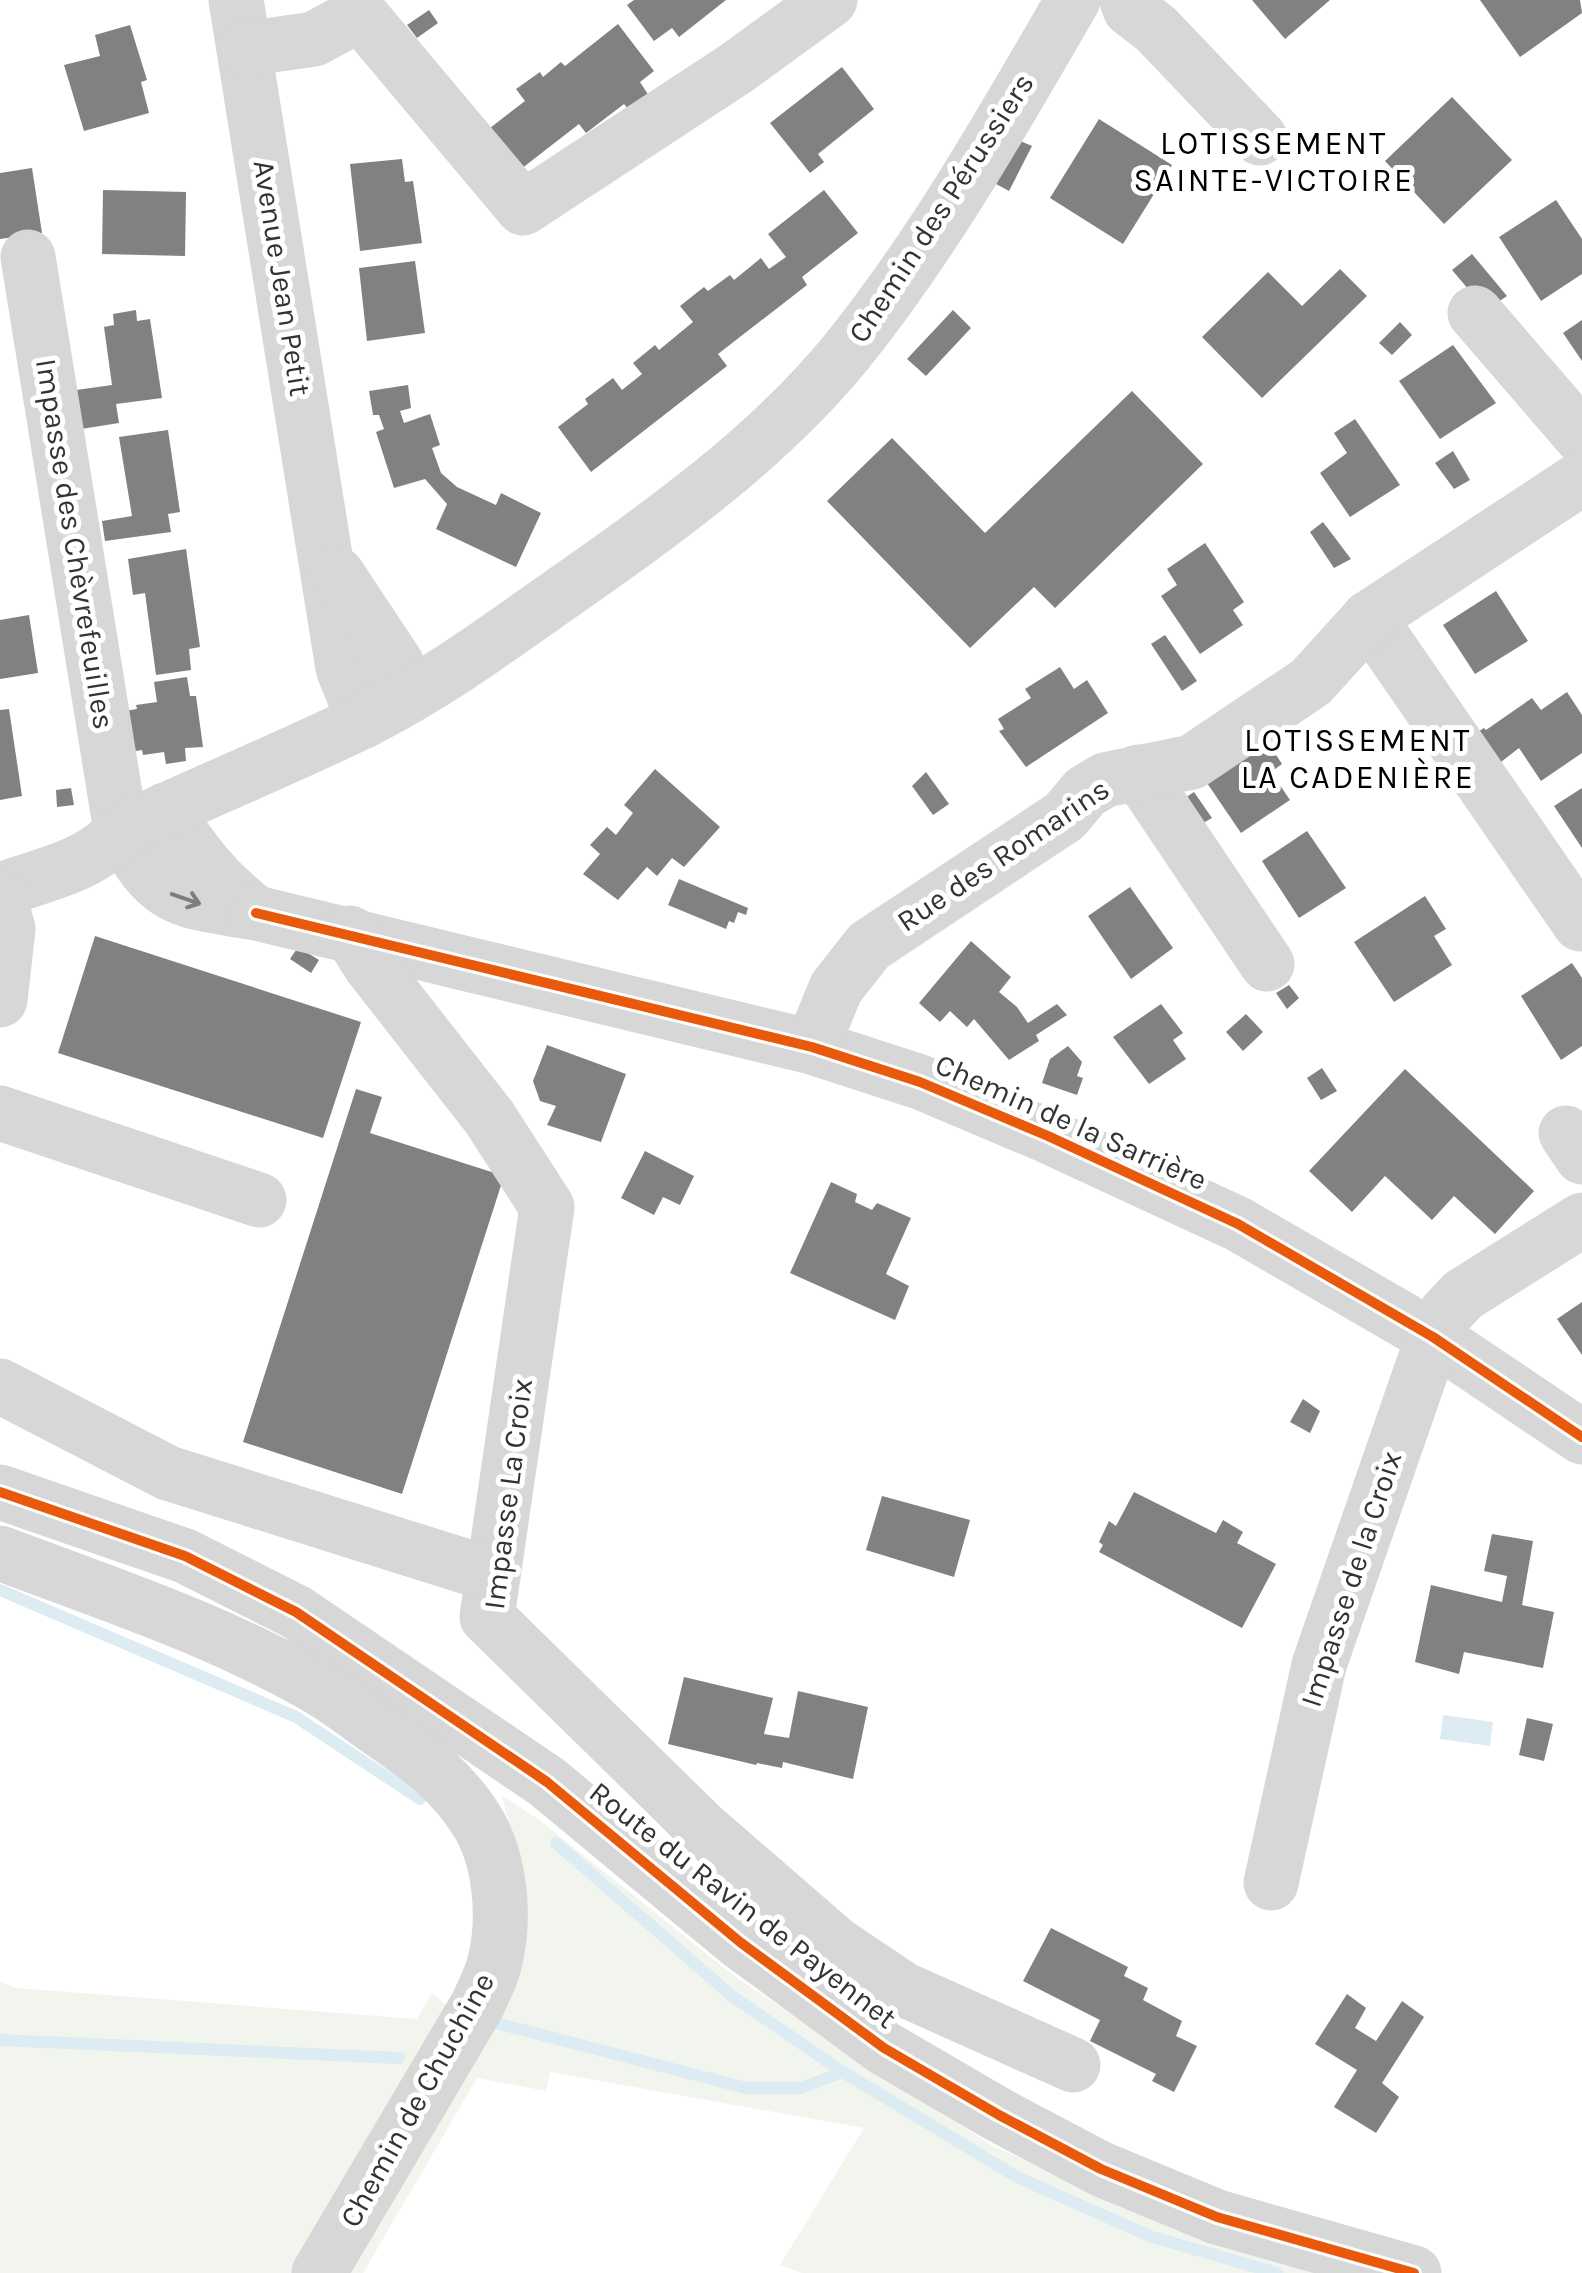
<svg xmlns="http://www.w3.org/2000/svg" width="1582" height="2273" font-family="Karla,sans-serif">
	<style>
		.green { fill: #f1f5ed }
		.water { fill: #ddebf3 }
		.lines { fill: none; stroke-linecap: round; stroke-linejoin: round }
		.stream { stroke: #ddebf3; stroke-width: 12 }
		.building { fill: #818181 }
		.minor { stroke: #d7d7d7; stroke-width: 55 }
		.cycleway-casing { stroke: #fff; stroke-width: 16 }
		.cycleway { stroke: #e8590c; stroke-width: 10 }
		.oneway { stroke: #7d7d7d }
		.labels { text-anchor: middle; stroke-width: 10; stroke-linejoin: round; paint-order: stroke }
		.street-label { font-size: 30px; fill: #333; stroke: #fff }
		.neighbourhood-label { font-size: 32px; letter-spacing: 2.5px; fill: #000; stroke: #fff }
	</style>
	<rect width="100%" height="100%" fill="#fff"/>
	<g class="green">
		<path d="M502 1796 538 1819 737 1978 993 2146 1180 2227 1350 2273H802L780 2265 864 2128 550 2072 546 2091 477 2078 363 2273H336L516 1849Z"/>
		<path d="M0 1982 16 1988 417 2019 432 1993 452 2010 300 2273H0Z"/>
	</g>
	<path class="water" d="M1443 1715 1493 1722 1490 1746 1440 1739Z"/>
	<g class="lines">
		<g class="stream">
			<path d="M0 1590 296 1717 420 1799"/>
			<path d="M556 1843 732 1996 843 2072 1019 2178 1152 2237 1277 2273"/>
			<path d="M496 2023 746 2088H801L843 2072"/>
			<path d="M0 2040 399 2058"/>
		</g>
	</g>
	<g class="building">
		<path d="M634 0H726L679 37 672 28 654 41 627 5Z"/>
		<path d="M1252 0H1330L1285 39Z"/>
		<path d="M1480 0H1580L1582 13 1520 57Z"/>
		<path d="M429 10 438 23 417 38 407 25Z"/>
		<path d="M618 24 654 71 640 82 649 96 629 110 624 104 586 133 579 124 521 169 490 128 525 101 516 89 540 72 543 77 561 62 565 66Z"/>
		<path d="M130 25 147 80 141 82 149 113 84 131 64 65 100 56 95 35Z"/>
		<path d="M842 67 874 109 818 154 824 162 810 173 770 123Z"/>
		<path d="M1452 97 1512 160 1444 224 1385 161Z"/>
		<path d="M1099 119 1172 165 1123 244 1050 198Z"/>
		<path d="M1018 140 1032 146 1009 191 996 184Z"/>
		<path d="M402 159 405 182 413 181 422 243 360 251 350 164Z"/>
		<path d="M32 168 42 233 0 239V173Z"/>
		<path d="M103 190 186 192 185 256 102 254Z"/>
		<path d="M824 190 858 233 802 277 807 285 718 354 727 366 591 472 558 427 588 404 585 399 613 378 622 390 642 374 633 363 655 345 659 350 693 322 680 306 704 287 708 291 730 275 734 280 761 258 769 269 786 257 768 234Z"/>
		<path d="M1556 200 1582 239V274L1541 301 1499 237Z"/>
		<path d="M1472 254 1507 296 1486 310 1452 270Z"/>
		<path d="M415 261 425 333 367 341 359 268Z"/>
		<path d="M1340 269 1367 296 1262 398 1202 337 1268 272 1302 306Z"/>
		<path d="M136 310 137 321 150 319 162 398 116 404 119 423 75 430 69 391 112 385 104 327 114 325 113 314Z"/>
		<path d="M953 310 971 328 926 376 907 359Z"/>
		<path d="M1582 320V361L1563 333Z"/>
		<path d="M1400 322 1412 335 1392 355 1379 343Z"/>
		<path d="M1453 345 1496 403 1440 439 1399 381Z"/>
		<path d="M408 385 411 408 400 411 404 423 430 414 440 445 432 448 441 473 457 487 496 505 501 493 541 513 516 567 436 529 447 504 425 479 394 488 376 432 384 429 379 415H373L369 391Z"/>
		<path d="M1132 391 1203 464 1055 608 1034 587 970 648 827 501 892 438 985 533Z"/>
		<path d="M1355 419 1400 485 1350 517 1320 473 1347 453 1334 433Z"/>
		<path d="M168 430 180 512 168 514 171 532 105 541 102 521 132 516 119 437Z"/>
		<path d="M1453 451 1470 480 1454 489 1435 463Z"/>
		<path d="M1323 522 1351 559 1334 568 1310 532Z"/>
		<path d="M1205 543 1244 602 1233 610 1243 625 1200 654 1161 596 1177 585 1167 569Z"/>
		<path d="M186 549 200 647 189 649 191 670 156 675 145 593 133 595 128 559Z"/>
		<path d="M1496 591 1528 641 1475 674 1443 625Z"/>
		<path d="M29 615 38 673 0 679V620Z"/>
		<path d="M1165 635 1197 681 1182 691 1151 644Z"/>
		<path d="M1060 667 1074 689 1087 680 1108 713 1026 767 999 731 1004 729 998 719 1031 698 1025 689Z"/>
		<path d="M187 677 190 696H196L203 747 185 748 186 761 166 764 164 752 143 755 142 750 130 752 125 711 137 709 136 705 157 702 154 682Z"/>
		<path d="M1567 692 1582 715V753L1541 781 1519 748 1492 769 1470 737 1484 728 1486 730 1532 698 1541 710Z"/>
		<path d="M9 709 22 796 0 800V710Z"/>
		<path d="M1267 741 1282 764 1271 772 1290 800 1241 833 1207 783Z"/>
		<path d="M655 769 720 827 684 867 672 858 657 876 647 867 618 900 583 874 600 854 590 845 607 827 616 835 633 813 624 805Z"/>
		<path d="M926 772 949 804 933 815 912 786Z"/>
		<path d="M71 788 74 805 57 807 56 790Z"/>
		<path d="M1582 788V848L1554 806Z"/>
		<path d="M1194 792 1212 818 1194 828 1179 802Z"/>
		<path d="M1307 831 1346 888 1299 918 1262 861Z"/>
		<path d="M679 879 748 908 746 915 738 912 734 923 729 921 726 929 668 905Z"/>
		<path d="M1130 887 1173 948 1131 979 1088 916Z"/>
		<path d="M1425 896 1446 929 1434 936 1452 965 1394 1002 1354 942Z"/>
		<path d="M95 936 361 1022 323 1138 58 1053Z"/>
		<path d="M971 941 1011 977 999 992 1017 1007 1028 1023 1057 1004 1067 1015 1036 1035 1039 1041 1009 1060 974 1019 967 1027 950 1011 940 1022 919 1003Z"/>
		<path d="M298 947 319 960 311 973 290 959Z"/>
		<path d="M1572 963 1582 978V1046L1561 1060 1521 996Z"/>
		<path d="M1289 985 1299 998 1287 1009 1276 993Z"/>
		<path d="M1161 1004 1183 1033 1173 1040 1186 1059 1149 1084 1113 1037Z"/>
		<path d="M1246 1014 1263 1032 1243 1051 1226 1032Z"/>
		<path d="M547 1045 626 1074 601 1142 547 1125 556 1106 540 1101 533 1081Z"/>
		<path d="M1068 1046 1082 1062 1077 1076 1083 1078 1077 1095 1042 1083 1050 1059Z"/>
		<path d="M1322 1068 1337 1091 1321 1100 1307 1078Z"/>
		<path d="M1405 1069 1534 1191 1495 1234 1454 1196 1432 1220 1385 1176 1352 1212 1309 1171Z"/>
		<path d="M356 1089 382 1097 370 1133 504 1176 402 1494 243 1442Z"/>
		<path d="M645 1151 694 1176 680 1205 663 1197 654 1215 621 1198Z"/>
		<path d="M831 1182 857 1194 855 1202 872 1210 877 1203 911 1218 886 1274 909 1286 895 1320 790 1273Z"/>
		<path d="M1582 1302V1355L1557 1319Z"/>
		<path d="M1303 1399 1320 1411 1310 1433 1290 1422Z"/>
		<path d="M1134 1492 1216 1533 1223 1520 1243 1532 1237 1543 1276 1564 1242 1628 1099 1552 1103 1545 1099 1542 1109 1521 1116 1526Z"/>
		<path d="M882 1496 970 1520 954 1577 866 1550Z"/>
		<path d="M1492 1534 1533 1541 1522 1605 1554 1612 1543 1668 1464 1652 1459 1674 1415 1662 1431 1585 1502 1602 1507 1576 1484 1571Z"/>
		<path d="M684 1677 773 1698 764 1734 789 1738 798 1691 868 1707 853 1779 783 1762 782 1768 757 1763 756 1765 668 1744Z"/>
		<path d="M1527 1718 1553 1724 1544 1761 1519 1755Z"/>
		<path d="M1051 1928 1128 1967 1124 1976 1148 1988 1143 2000 1182 2021 1176 2036 1197 2046 1174 2092 1152 2081 1156 2074 1090 2041 1100 2020 1023 1981Z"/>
		<path d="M1347 1994 1366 2008 1355 2028 1376 2041 1402 2001 1424 2017 1382 2083 1399 2097 1376 2133 1334 2107 1357 2070 1315 2044Z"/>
	</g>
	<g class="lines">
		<g class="minor">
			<path d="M236 0 343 668 364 721"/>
			<path d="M1127 0 1130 9 1156 29 1260 138"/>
			<path d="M245 49 314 39 360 14 523 208 735 69 830 0"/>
			<path d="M28 257 121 831C161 904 179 900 256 913 215 882 194 853 165 810"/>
			<path d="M1475 313 1582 437"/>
			<path d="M337 574 396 663 412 694"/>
			<path d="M1369 618 1580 924"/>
			<path d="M1138 772 1267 964"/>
			<path d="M0 890C42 875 92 866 121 831 201 793 283 760 363 721 430 688 493 642 554 599 658 526 767 450 848 350 934 243 1004 119 1073 0"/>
			<path d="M0 899 8 929 0 1000"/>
			<path d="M256 913 812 1047 920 1082 1048 1136 1238 1224 1433 1337 1582 1437"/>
			<path d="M350 933 370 965 489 1117 547 1207 487 1617 701 1827 836 1944 903 1989 1073 2065"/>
			<path d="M812 1047 836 988 869 946 1065 816 1085 792 1105 780 1192 762 1311 682 1369 618 1582 478"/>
			<path d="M0 1113 259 1200"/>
			<path d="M1566 1133 1582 1157"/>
			<path d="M0 1386 168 1473 493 1575"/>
			<path d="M0 1492 185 1556 296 1612 547 1782 740 1942 884 2048 999 2115 1101 2169 1217 2217 1414 2273"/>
			<path d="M0 1553C108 1594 222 1631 322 1690 341 1701 359 1716 378 1729 419 1757 456 1783 481 1828 501 1865 505 1920 495 1961 492 1976 484 1990 478 2004L319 2273"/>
			<path d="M1271 1883 1319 1665 1433 1337 1446 1313 1463 1295 1582 1220"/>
		</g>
		<defs>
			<g id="cycleway">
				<path d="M256 913 812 1047 920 1082 1048 1136 1238 1224 1433 1337 1582 1437"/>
				<path d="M0 1492 185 1556 296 1612 547 1782 740 1942 884 2048 999 2115 1101 2169 1217 2217 1414 2273"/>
			</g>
		</defs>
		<use href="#cycleway" class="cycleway-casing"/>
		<use href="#cycleway" class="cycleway"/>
	</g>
	<defs><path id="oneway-shaft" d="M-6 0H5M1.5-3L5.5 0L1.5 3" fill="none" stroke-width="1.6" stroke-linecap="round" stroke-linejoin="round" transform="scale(2.5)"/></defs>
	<use class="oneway" href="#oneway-shaft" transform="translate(186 899) rotate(19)"/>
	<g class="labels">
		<g class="street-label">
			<text transform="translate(941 208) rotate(-57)" y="10">Chemin des Pérussiers</text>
			<text transform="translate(282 278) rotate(81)" y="10">Avenue Jean Petit</text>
			<text transform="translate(75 544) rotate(81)" y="10">Impasse des Chèvrefeuilles</text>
			<text transform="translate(1003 855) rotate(-34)" y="10">Rue des Romarins</text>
			<text transform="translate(1071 1122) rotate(24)" y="10">Chemin de la Sarrière</text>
			<text transform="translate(508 1494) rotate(-83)" y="10">Impasse La Croix</text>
			<text transform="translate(1351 1579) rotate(-72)" y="10">Impasse de la Croix</text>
			<text transform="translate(743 1905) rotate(38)" y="10">Route du Ravin de Payennet</text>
			<text transform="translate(417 2100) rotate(-61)" y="10">Chemin de Chuchine</text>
		</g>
		<g class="neighbourhood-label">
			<text x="1274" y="154">LOTISSEMENT<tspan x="1274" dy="37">SAINTE-VICTOIRE</tspan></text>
			<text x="1358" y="751">LOTISSEMENT<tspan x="1358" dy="37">LA CADENIÈRE</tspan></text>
		</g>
	</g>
</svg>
